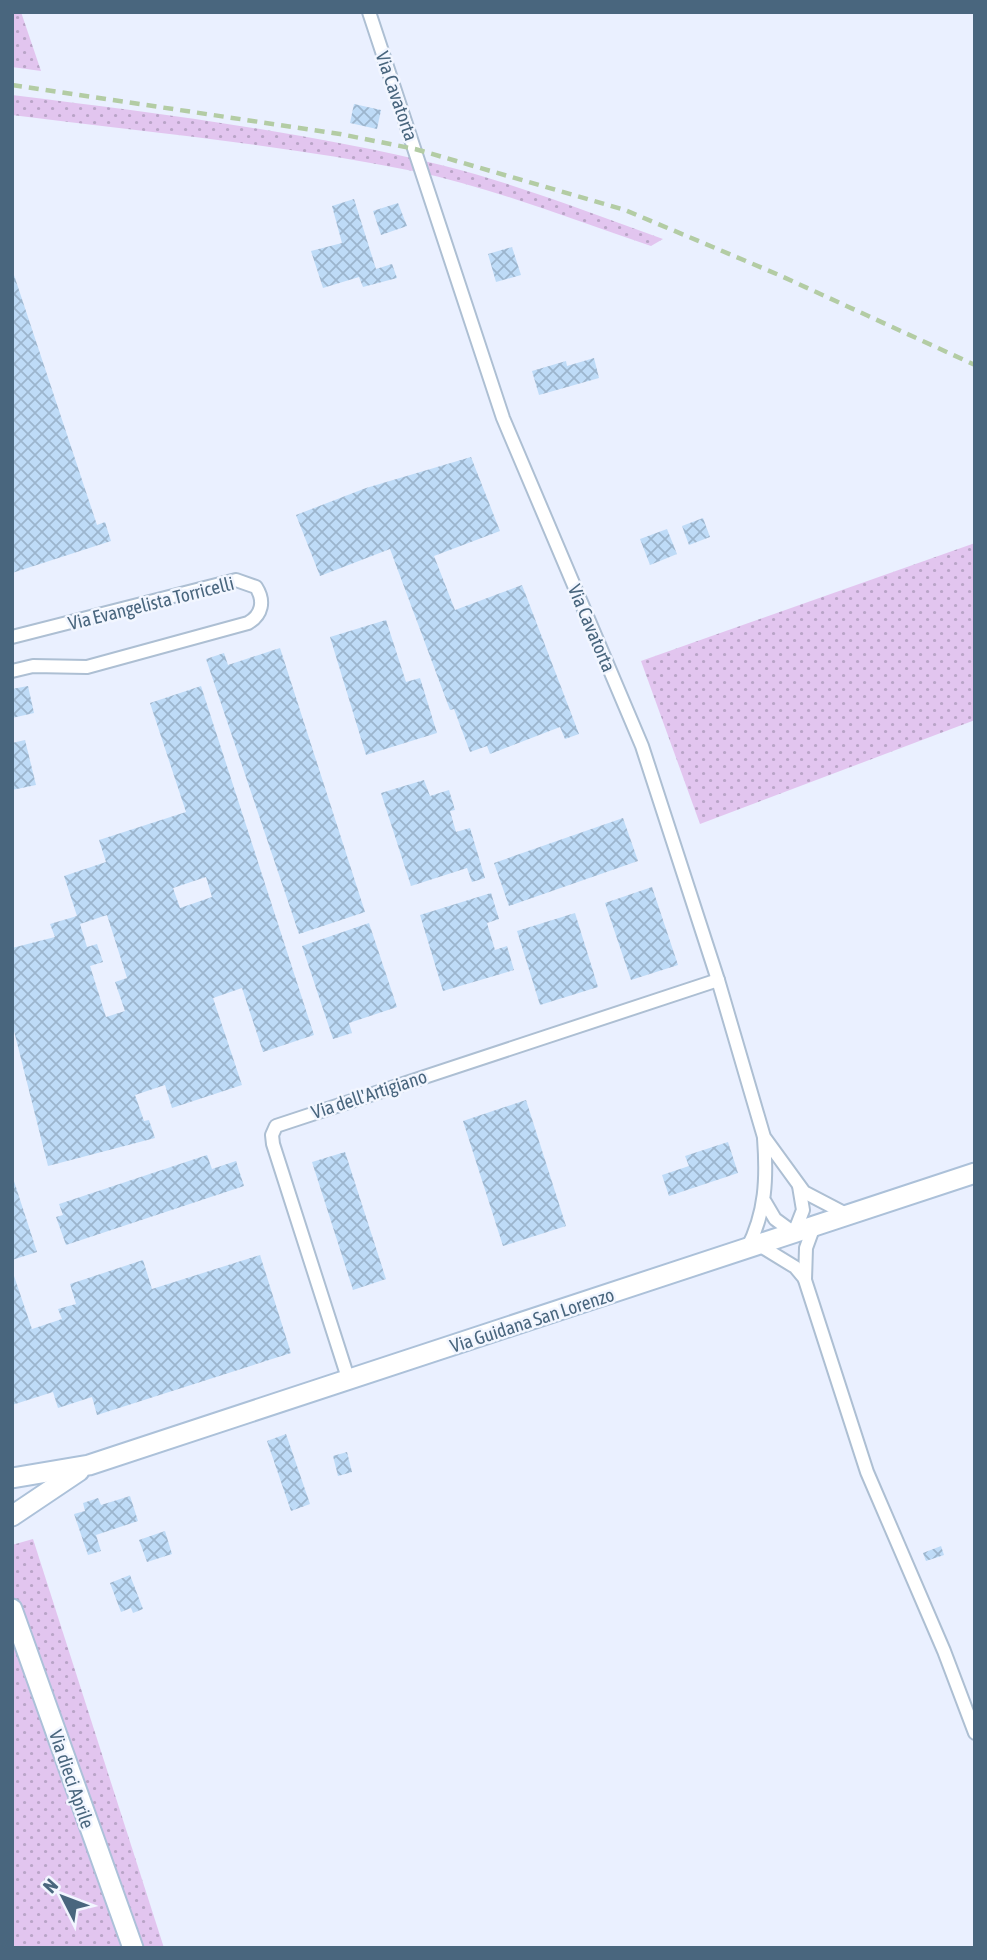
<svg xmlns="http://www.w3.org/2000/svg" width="987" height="1960" font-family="'Asap Condensed',sans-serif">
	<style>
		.grass { fill: url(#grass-dots) }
		.building { fill: url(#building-cross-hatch); fill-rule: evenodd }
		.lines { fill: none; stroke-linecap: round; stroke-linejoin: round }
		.street-casing { stroke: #adbfd3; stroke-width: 16 }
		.secondary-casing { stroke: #acc1d9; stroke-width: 23 }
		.street { stroke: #fff; stroke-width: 12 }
		.secondary { stroke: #fff; stroke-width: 19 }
		.rail { stroke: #b3cca4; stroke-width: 4.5; stroke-dasharray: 10 7; stroke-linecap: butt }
		.labels { text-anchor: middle; stroke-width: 5; stroke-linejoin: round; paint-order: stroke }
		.street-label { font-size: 19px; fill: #49667e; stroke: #f2f6ff }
	</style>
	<defs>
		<pattern id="grass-dots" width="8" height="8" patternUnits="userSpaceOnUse" patternTransform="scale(1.75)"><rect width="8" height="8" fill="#e2c5ef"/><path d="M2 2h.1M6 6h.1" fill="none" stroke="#b9a4c7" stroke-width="1.8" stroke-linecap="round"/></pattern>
		<pattern id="building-cross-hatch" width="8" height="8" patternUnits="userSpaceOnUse" patternTransform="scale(1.75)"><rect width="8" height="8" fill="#bedbf7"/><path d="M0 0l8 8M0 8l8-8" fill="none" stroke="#9cb5cd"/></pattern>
	</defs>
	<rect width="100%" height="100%" fill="#eaf0ff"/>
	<g class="grass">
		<path d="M12 12H21L41 71 12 67Z"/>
		<path d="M12 95C156 113 301 131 441 165 517 184 590 213 663 239L651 246C573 220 494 188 413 171 281 144 145 132 12 115Z"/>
		<path d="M975 543V720L700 824 641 661Z"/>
		<path d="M33 1539 164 1948H12V1545Z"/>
	</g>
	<g class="building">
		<path d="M354 104 381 110 377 129 350 123Z"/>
		<path d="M354 199 376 269 392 264 397 278 363 287 359 277 323 288 311 251 342 243 332 206Z"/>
		<path d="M398 203 407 226 381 235 373 211Z"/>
		<path d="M512 247 521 275 496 282 488 254Z"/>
		<path d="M12 269 97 525 105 522 111 541 12 573Z"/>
		<path d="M594 358 599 378 539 395 532 371 566 361 567 366Z"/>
		<path d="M471 457 500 531 434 556 455 610 522 585 579 734 565 739 560 727 490 754 487 746 470 752 454 709 450 710 390 549 320 576 296 515 366 488Z"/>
		<path d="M703 518 710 537 689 545 682 526Z"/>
		<path d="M667 529 677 554 650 565 640 539Z"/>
		<path d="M386 620 406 682 420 678 437 733 366 755 330 637Z"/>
		<path d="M280 648 365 912 299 934 206 659 224 653 228 665Z"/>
		<path d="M28 686 34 713 12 718V689Z"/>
		<path d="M201 686 314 1035 263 1052 242 988 213 998 242 1085 172 1108 165 1085 135 1095 144 1121 149 1120 155 1138 48 1166 12 1023V948L55 937 50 924 77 916 64 876 106 862 99 840 186 812 150 703ZM206 877 212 897 180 908 173 888ZM107 915 127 978 115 982 125 1011 106 1017 90 966 103 962 97 944 87 947 80 924Z"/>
		<path d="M25 740 36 785 12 790V743Z"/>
		<path d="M424 780 430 796 449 790 455 810 450 811 456 832 470 828 485 878 472 882 467 868 411 886 381 793Z"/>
		<path d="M623 818 638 861 509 906 494 863Z"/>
		<path d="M652 887 678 965 631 980 605 903Z"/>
		<path d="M491 893 499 919 487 923 495 950 507 946 514 970 443 991 420 915Z"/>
		<path d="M575 913 598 987 540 1005 517 931Z"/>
		<path d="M369 923 397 1007 349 1023 352 1033 333 1039 302 946Z"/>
		<path d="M526 1100 566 1226 503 1246 463 1121Z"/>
		<path d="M728 1142 738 1173 669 1196 662 1175 689 1166 685 1156Z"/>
		<path d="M345 1152 386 1279 353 1290 312 1162Z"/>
		<path d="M207 1155 212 1169 236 1161 244 1186 66 1245 56 1217 63 1215 59 1204Z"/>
		<path d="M12 1175 37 1252 12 1260Z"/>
		<path d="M260 1255 291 1353 97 1415 92 1397 58 1408 53 1392 12 1405V1270L32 1329 62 1319 58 1309 76 1304 70 1284 143 1260 152 1289Z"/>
		<path d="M286 1434 310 1504 291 1511 267 1441Z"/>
		<path d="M347 1452 352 1472 338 1476 333 1456Z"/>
		<path d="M130 1496 138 1521 96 1535 101 1551 88 1555 74 1514 85 1511 83 1503 98 1498 101 1505Z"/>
		<path d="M165 1531 172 1554 147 1562 139 1540Z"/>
		<path d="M941 1546 944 1555 926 1561 923 1553Z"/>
		<path d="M130 1575 143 1609 133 1613 131 1608 121 1612 110 1583Z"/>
	</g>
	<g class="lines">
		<defs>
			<g id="street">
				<path d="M369 12 503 418 642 746 718 980 764 1137 804 1192 848 1215"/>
				<path d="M12 637 236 580 256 587C265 601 262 615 248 623L87 667 33 666 12 671"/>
				<path d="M765 1202 775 1219 794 1233 803 1210 799 1186"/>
				<path d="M814 1226 806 1248 805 1280 867 1472 944 1651 975 1733"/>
				<path d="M759 1245 795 1267 805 1279"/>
				<path d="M747 1249C766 1212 767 1178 764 1138"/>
				<path d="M349 1381 273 1144 272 1135 276 1126 718 980"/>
			</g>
			<g id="secondary">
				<path d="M12 1478 89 1465 975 1173"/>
				<path d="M12 1516 79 1471"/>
				<path d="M12 1609 133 1948"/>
			</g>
		</defs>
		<use href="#street" class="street-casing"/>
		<use href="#secondary" class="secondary-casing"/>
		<use href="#street" class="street"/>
		<use href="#secondary" class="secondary"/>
		<path class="rail" d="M12 85 340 134 415 149 625 210 779 275 975 365"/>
	</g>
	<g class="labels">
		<g class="street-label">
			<text transform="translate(397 96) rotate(71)" y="7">Via Cavatorta</text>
			<text transform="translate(151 603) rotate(-14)" y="7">Via Evangelista Torricelli</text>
			<text transform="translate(592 628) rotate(67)" y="7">Via Cavatorta</text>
			<text transform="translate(369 1094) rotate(-18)" y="7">Via dell'Artigiano</text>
			<text transform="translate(532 1320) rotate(-18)" y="7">Via Guidana San Lorenzo</text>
			<text transform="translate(72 1779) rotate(71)" y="7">Via dieci Aprile</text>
		</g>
	</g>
	<rect width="987" height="1960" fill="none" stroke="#49667e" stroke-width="28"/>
	<g transform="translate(63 1897) rotate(312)" stroke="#f2f6ff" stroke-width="5" paint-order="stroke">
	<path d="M0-5L12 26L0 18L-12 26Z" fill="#49667e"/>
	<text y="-10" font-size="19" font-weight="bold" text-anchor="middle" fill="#49667e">N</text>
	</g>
</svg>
